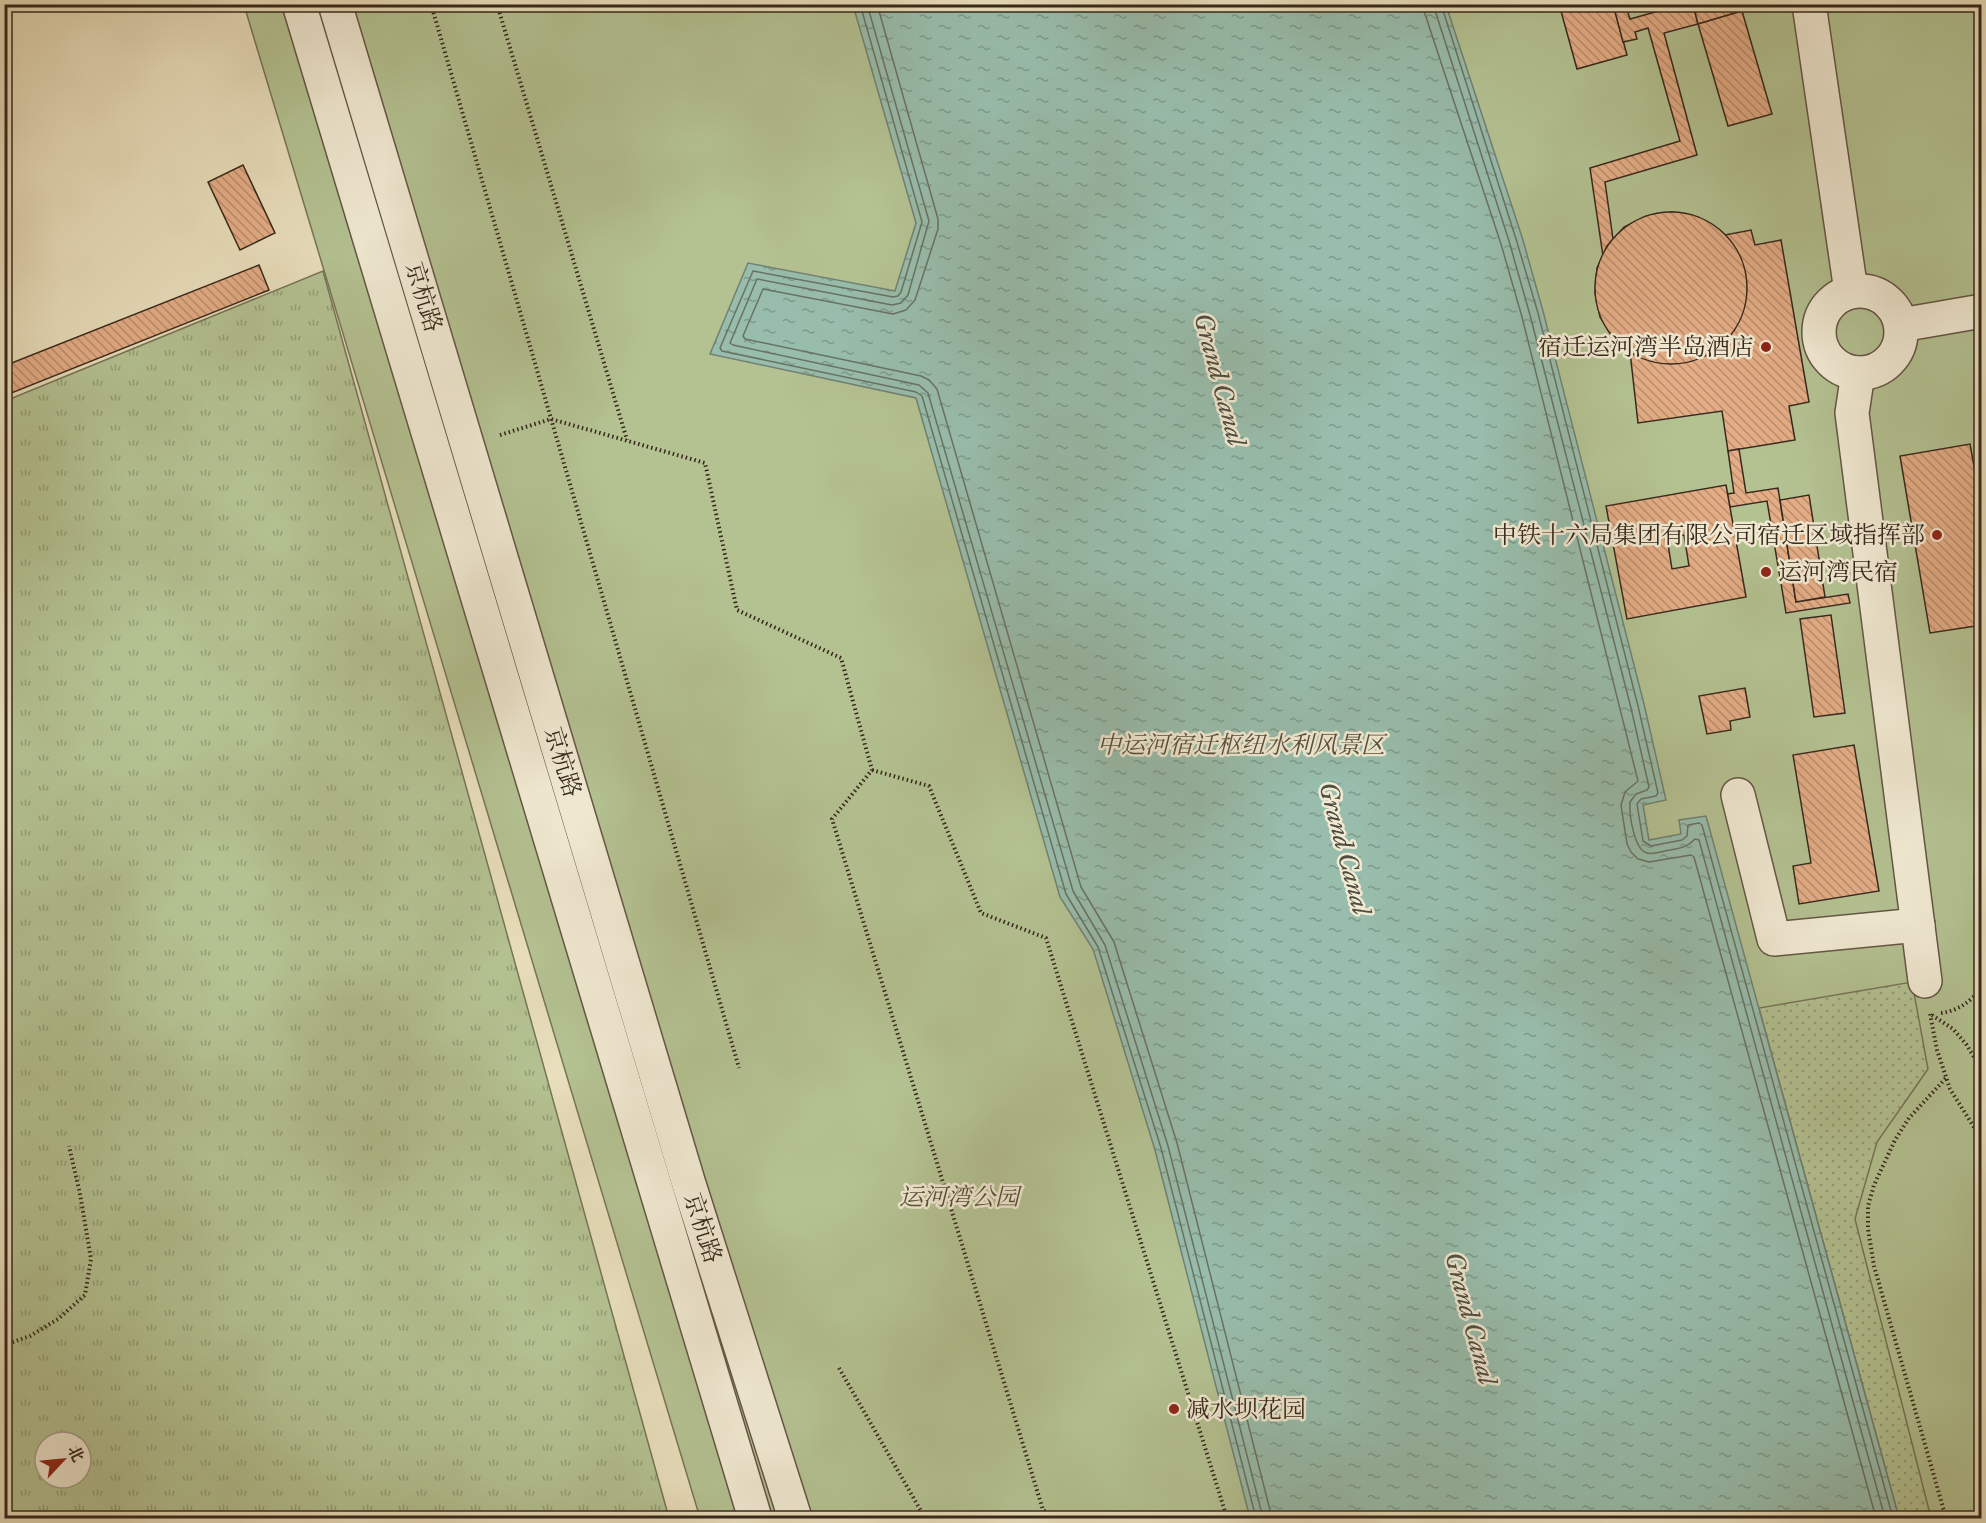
<svg xmlns="http://www.w3.org/2000/svg" width="1986" height="1523" font-family="'IM FELL Great Primer','Noto Serif SC',serif">
	<style>
		.grass { fill: url(#grass-tufts); stroke: #767558; stroke-width: 1.5; fill-rule: evenodd }
		.park { fill: #b4c292; stroke: #767558; stroke-width: 1.5 }
		.garden { fill: url(#garden-dots); stroke: #767558; stroke-width: 1.5 }
		.water { fill: url(#water-ripples); stroke: #718173; stroke-width: 1.5 }
		.lines { fill: none; stroke-linecap: round; stroke-linejoin: round }
		.shore { stroke: #687264; stroke-width: 1.5 }
		.building { fill: url(#building-back-hatch); stroke: #37281d; stroke-width: 1.5; fill-rule: evenodd }
		.minor-casing { stroke: #645645; stroke-width: 36 }
		.path { stroke: #37281d; stroke-width: 4; stroke-dasharray: 1.5 3; stroke-linecap: butt }
		.minor { stroke: #f1ead3; stroke-width: 33 }
		.poi-dot { fill: #8f2418; stroke: #f1ead3; stroke-width: 2 }
		.labels { text-anchor: middle; stroke-width: 5; stroke-linejoin: round; paint-order: stroke }
		.street-label { font-size: 24px; fill: #37281d; stroke: #f1ead3 }
		.poi-label { font-size: 24px; fill: #37281d; stroke: #f1ead3; text-anchor: end }
		.park-label { font-size: 24px; font-style: italic; fill: #564e3a; stroke: #f1ead3 }
		.water-label { font-size: 26px; font-style: italic; fill: #4f4d41; stroke: #f1ead3 }
	</style>
	<defs>
		<pattern id="grass-tufts" width="24" height="20" patternUnits="userSpaceOnUse" patternTransform="scale(1.5)"><rect width="24" height="20" fill="#b4c292"/><path d="M3 7l-1-3M5 7V3M7 7l1-3M15 17l-1-3M17 17v-4M19 17l1-3" fill="none" stroke="#939e77"/></pattern>
		<pattern id="garden-dots" width="8" height="8" patternUnits="userSpaceOnUse" patternTransform="scale(1.5)"><rect width="8" height="8" fill="#b4c292"/><path d="M2 2h.1M6 6h.1" fill="none" stroke="#939e77" stroke-width="1.8" stroke-linecap="round"/></pattern>
		<pattern id="water-ripples" width="26" height="14" patternUnits="userSpaceOnUse" patternTransform="scale(1.5)"><rect width="26" height="14" fill="#98bdac"/><path d="M2 4q2-2 4 0t4 0M15 11q2-2 4 0t4 0" fill="none" stroke="#7d9a8b"/></pattern>
		<pattern id="building-back-hatch" width="6" height="6" patternUnits="userSpaceOnUse" patternTransform="scale(1.5)"><rect width="6" height="6" fill="#e4ad86"/><path d="M-1 5l2 2M0 0l6 6M5-1l2 2" fill="none" stroke="#ba8d6d"/></pattern>
	</defs>
	<rect width="100%" height="100%" fill="#e9dfbc"/>
	<filter id="stains"><feTurbulence type="fractalNoise" baseFrequency=".00333" numOctaves="4"/><feColorMatrix values="0 0 0 0 .2 0 0 0 0 .09 0 0 0 0 .02 0 0 0 .5 -.17"/></filter>
	<radialGradient id="worn" r=".72"><stop offset=".6" stop-color="#630" stop-opacity="0"/><stop offset="1" stop-color="#630" stop-opacity=".3"/></radialGradient>
	<path class="grass" d="M323 271 669 1518H5V401ZM45 1442H81V1478H45Z"/>
	<path class="park" d="M244 5H1981V1518H700Z"/>
	<path class="garden" d="M1912 982 1928 1069 1877 1142 1855 1219 1931 1518H1899L1759 1008Z"/>
	<path class="water" d="M853 5H1446L1522 237 1543 311 1644 704 1666 800 1643 805 1649 840 1681 834 1679 820 1706 816 1899 1518H1250L1155 1150 1093 949 1060 897 916 398 710 354 748 263 895 291 916 223Z"/>
	<g class="lines">
		<g class="shore">
			<path d="M860 4 922 222 901 292 898 296 893 297 753 271 720 348 722 351 916 392 922 396 1066 894 1098 947 1161 1148 1256 1518"/>
			<path d="M867 4 929 221 908 295 901 303 892 305 757 279 730 343 733 345 919 385 928 393 1073 891 1105 945 1168 1146 1263 1518"/>
			<path d="M877 4 938 219V229L915 300 906 310 893 314 763 289 743 336 745 339 921 376 929 380 937 389 1081 887 1114 942 1177 1143 1272 1518"/>
			<path d="M1424 4 1425 14 1501 244 1522 317 1638 781 1625 792 1621 805 1627 844 1631 852 1638 859 1649 862 1691 855 1694 857 1876 1518"/>
			<path d="M1433 4 1509 241 1530 315 1631 708 1649 787 1647 790 1636 794 1630 802C1629 814 1634 850 1647 853 1654 855 1663 851 1670 850 1681 848 1688 847 1695 839L1699 840 1885 1518"/>
			<path d="M1441 4 1516 239 1538 313 1638 706 1658 793 1656 796 1641 799 1637 804 1643 841 1651 846 1682 840 1687 836 1688 825 1699 823 1702 825 1893 1518"/>
		</g>
	</g>
	<g class="building">
		<path d="M1559 4H1613L1627 55 1577 69Z"/>
		<path d="M1613 4H1625L1630 19 1677 6V4H1693L1698 24 1664 33 1697 155 1605 182 1613 239 1603 256 1590 168 1680 141 1648 28 1635 32 1637 39 1623 42Z"/>
		<path d="M1693 4H1740L1742 11 1698 24Z"/>
		<path d="M1742 11 1772 114 1728 126 1698 24Z"/>
		<path d="M243 165 275 233 240 250 208 182Z"/>
		<path d="M1672 212 1698 217 1725 235 1751 230 1755 245 1781 240 1809 402 1789 406 1795 440 1728 451 1722 411 1638 423 1630 352 1613 338 1600 317 1595 293 1597 268 1607 246 1624 227 1646 216Z"/>
		<circle cx="1671" cy="288" r="76"/>
		<path d="M259 265 269 290 4 396V366Z"/>
		<path d="M1970 444 1982 511V625L1930 633 1900 456Z"/>
		<path d="M1739 449 1746 493 1778 488 1796 602 1848 594 1850 603 1786 613 1767 501 1730 507 1727 494 1734 493 1728 451Z"/>
		<path d="M1726 485 1746 597 1627 619 1606 506ZM1684 535 1689 566 1672 569 1667 538Z"/>
		<path d="M1809 495 1825 597 1796 602 1780 500Z"/>
		<path d="M1831 615 1845 713 1814 717 1800 619Z"/>
		<path d="M1745 688 1750 717 1730 721 1731 730 1707 734 1699 696Z"/>
		<path d="M1854 745 1879 891 1799 904 1793 866 1811 863 1793 755Z"/>
	</g>
	<g class="lines">
		<defs>
			<g id="minor">
				<path d="M299 4 755 1518"/>
				<path d="M335 4 688 1181 795 1518"/>
				<path d="M1809 4 1851 291"/>
				<circle cx="1860" cy="332" r="41"/>
				<path d="M1901 325 1982 311"/>
				<path d="M1858 373 1852 413 1925 981"/>
				<path d="M1738 795 1774 939 1918 925"/>
			</g>
		</defs>
		<use href="#minor" class="minor-casing"/>
		<g class="path">
			<path d="M431 4 739 1068"/>
			<path d="M497 4 627 440"/>
			<path d="M500 435 551 419 705 463 737 610 841 658 872 770 832 819 1043 1510 1059 1518"/>
			<path d="M872 770 929 786 981 913 1046 938 1227 1518"/>
			<path d="M1982 845 1979 847 1975 883 1982 901"/>
			<path d="M1941 1013C1960 1010 1969 1002 1982 988"/>
			<path d="M1930 1014 1937 1050 1950 1089 1982 1140"/>
			<path d="M1932 1015 1953 1029 1966 1044 1982 1070"/>
			<path d="M4 1345 30 1336 58 1319 85 1295 91 1259 80 1194 69 1146"/>
			<path d="M839 1368 925 1518"/>
			<path d="M1946 1518 1874 1266 1868 1229V1206L1874 1185 1895 1140 1909 1118 1946 1078"/>
		</g>
		<use href="#minor" class="minor"/>
	</g>
	<g class="poi-dot">
		<circle cx="1766" cy="347" r="6"/>
		<circle cx="1937" cy="535" r="6"/>
		<circle cx="1766" cy="572" r="6"/>
		<circle cx="1174" cy="1409" r="6"/>
	</g>
	<g class="labels">
		<g class="street-label">
			<text transform="translate(424 297) rotate(73)" y="8">京杭路</text>
			<text transform="translate(563 762) rotate(73)" y="8">京杭路</text>
			<text transform="translate(703 1228) rotate(72)" y="8">京杭路</text>
		</g>
		<g class="poi-label">
			<text x="1754" y="355">宿迁运河湾半岛酒店</text>
			<text x="1925" y="543">中铁十六局集团有限公司宿迁区域指挥部</text>
			<text x="1778" y="580" text-anchor="start">运河湾民宿</text>
			<text x="1186" y="1417" text-anchor="start">减水坝花园</text>
		</g>
		<g class="park-label">
			<text x="1241" y="753">中运河宿迁枢纽水利风景区</text>
			<text x="959" y="1205">运河湾公园</text>
		</g>
		<g class="water-label">
			<text transform="translate(1220 379) rotate(75)" y="9">Grand Canal</text>
			<text transform="translate(1345 848) rotate(75)" y="9">Grand Canal</text>
			<text transform="translate(1471 1318) rotate(75)" y="9">Grand Canal</text>
		</g>
	</g>
	<rect width="1986" height="1523" fill="none" stroke="#e9dfbc" stroke-width="24"/>
	<rect x="6" y="6" width="1974" height="1511" fill="none" stroke="#37281d" stroke-width="3"/>
	<rect x="12" y="12" width="1962" height="1499" fill="none" stroke="#37281d" stroke-width="1.5"/>
	<g transform="translate(63 1460) rotate(64)"><circle r="28" fill="#f1ead3" stroke="#a79c8a" stroke-width="1.5"/>
	<path d="M0-4.5L10 22L0 15L-10 22Z" fill="#8f2418"/>
	<text y="-9" font-size="16" font-weight="bold" text-anchor="middle" fill="#37281d">北</text>
	</g>
	<rect width="100%" height="100%" filter="url(#stains)"/>
	<rect width="100%" height="100%" fill="url(#worn)"/>
</svg>
